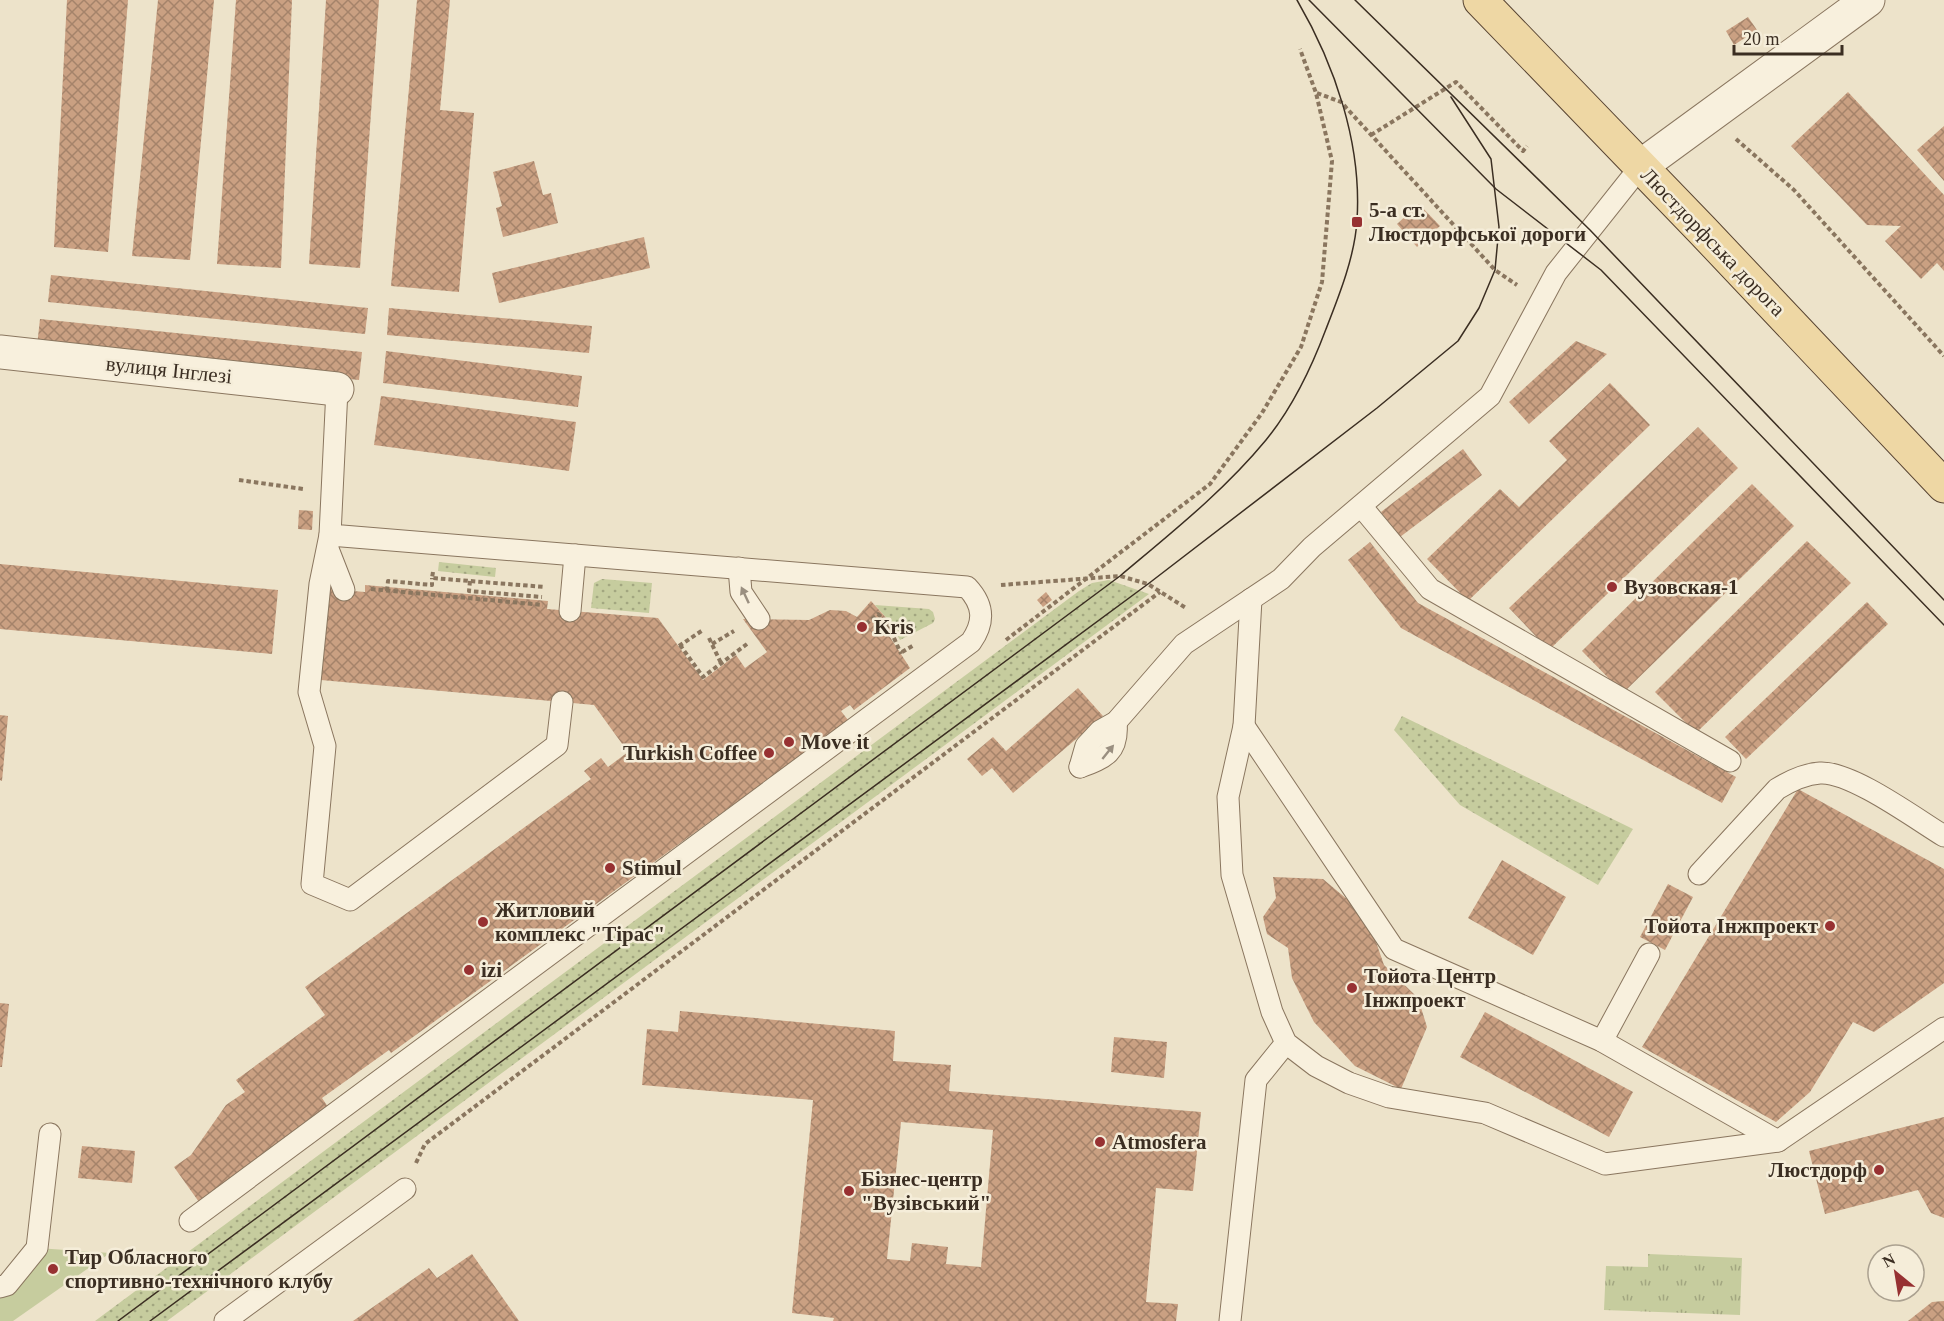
<svg xmlns="http://www.w3.org/2000/svg" width="1944" height="1321" font-family="'Times New Roman',serif">
	<style>
		.grass { fill: url(#grass-dots) }
		.park { fill: url(#park-tufts) }
		.garden { fill: #c6cc9e }
		.building { fill: url(#building-cross-hatch); fill-rule: evenodd }
		.lines { fill: none; stroke-linecap: round; stroke-linejoin: round }
		.service-casing { stroke: #8a765f; stroke-width: 23 }
		.minor-casing { stroke: #8a765f; stroke-width: 35 }
		.primary-casing { stroke: #584432; stroke-width: 35 }
		.path { stroke: #8a765f; stroke-width: 4; stroke-dasharray: 4.5 3; stroke-linecap: butt }
		.service { stroke: #f8f0dd; stroke-width: 21 }
		.minor { stroke: #f8f0dd; stroke-width: 33 }
		.primary { stroke: #eed7a4; stroke-width: 33 }
		.tram { stroke: #3b2e22; stroke-width: 1.5 }
		.oneway { fill: #9a8f80 }
		.poi-dot { fill: #973132; stroke: #f5edd9; stroke-width: 2 }
		.labels { text-anchor: middle; stroke-width: 5; stroke-linejoin: round; paint-order: stroke }
		.poi-label { font-size: 21px; font-weight: bold; fill: #3b2e22; stroke: #f5edd9; text-anchor: start }
		.street-label { font-size: 21px; fill: #3b2e22; stroke: #f5edd9 }
	</style>
	<defs>
		<pattern id="grass-dots" width="8" height="8" patternUnits="userSpaceOnUse" patternTransform="scale(1.5)"><rect width="8" height="8" fill="#c6cc9e"/><path d="M2 2h.1M6 6h.1" fill="none" stroke="#a2a680" stroke-width="1.8" stroke-linecap="round"/></pattern>
		<pattern id="park-tufts" width="24" height="20" patternUnits="userSpaceOnUse" patternTransform="scale(1.5)"><rect width="24" height="20" fill="#c6cc9e"/><path d="M3 7l-1-3M5 7V3M7 7l1-3M15 17l-1-3M17 17v-4M19 17l1-3" fill="none" stroke="#a2a680"/></pattern>
		<pattern id="building-cross-hatch" width="8" height="8" patternUnits="userSpaceOnUse" patternTransform="scale(1.5)"><rect width="8" height="8" fill="#caa082"/><path d="M0 0l8 8M0 8l8-8" fill="none" stroke="#a5836a"/></pattern>
	</defs>
	<rect width="100%" height="100%" fill="#ede3ca"/>
	<g class="grass">
		<path d="M439 562 496 568 495 577 438 571Z"/>
		<path d="M602 579 652 583 649 613 591 608 594 583Z"/>
		<path d="M1109 580 1149 594 167 1321H95L1079 591 1092 583Z"/>
		<path d="M875 605 929 609 933 612 935 619 933 623 900 640 889 621Z"/>
		<path d="M1402 716 1633 829 1598 885 1460 805 1394 730Z"/>
	</g>
	<path class="park" d="M1648 1254 1742 1258 1740 1315 1604 1310 1606 1266 1648 1267Z"/>
	<path class="garden" d="M37 1248 110 1253 13 1321H0V1287Z"/>
	<g class="building">
		<path d="M67 0H128L108 252 54 247Z"/>
		<path d="M158 0H214L190 260 132 256Z"/>
		<path d="M236 0H292L281 268 217 264Z"/>
		<path d="M326 0H379L360 268 309 264Z"/>
		<path d="M417 0H450L440 110 474 113 459 292 391 286Z"/>
		<path d="M1748 17 1757 30 1734 45 1726 31Z"/>
		<path d="M1848 92 1944 195V271L1937 263 1921 279 1885 241 1901 226 1867 225 1791 146Z"/>
		<path d="M1944 126V181L1917 150Z"/>
		<path d="M534 161 543 195 551 193 558 223 503 237 496 208 502 206 493 172Z"/>
		<path d="M1419 204 1440 226 1417 247 1397 224Z"/>
		<path d="M644 237 650 268 499 303 492 273Z"/>
		<path d="M51 275 368 308 365 334 48 302Z"/>
		<path d="M389 308 592 326 589 353 387 335Z"/>
		<path d="M40 319 362 352 359 380 37 346Z"/>
		<path d="M1576 341 1607 354 1529 424 1509 402Z"/>
		<path d="M386 351 582 376 578 407 383 383Z"/>
		<path d="M1610 383 1650 425 1468 601 1427 559 1500 489 1519 507 1567 460 1549 441Z"/>
		<path d="M381 396 576 422 569 471 374 445Z"/>
		<path d="M1698 427 1738 468 1549 650 1509 608Z"/>
		<path d="M1463 449 1482 475 1400 537 1381 512Z"/>
		<path d="M1752 484 1794 526 1623 693 1582 651Z"/>
		<path d="M299 510 313 511 312 530 298 529Z"/>
		<path d="M1807 541 1851 583 1696 733 1655 692Z"/>
		<path d="M1370 542 1418 603 1736 777 1722 803 1401 628 1348 560Z"/>
		<path d="M0 564 278 590 272 654 0 629Z"/>
		<path d="M365 585 548 601 547 609 658 618 703 680 736 655 745 668 767 652 743 619 809 620 830 610 846 611 857 617 871 601 889 621 894 630 888 634 910 668 854 710 850 705 841 711 848 720 843 725 391 1053 389 1050 322 1098 328 1107 199 1202 174 1167 191 1155 226 1105 245 1092 236 1080 325 1015 305 987 591 779 584 771 601 758 608 767 628 752 594 705 321 680 329 589 365 592Z"/>
		<path d="M1046 592 1052 600 1043 607 1037 600Z"/>
		<path d="M1867 602 1888 624 1746 759 1725 737Z"/>
		<path d="M1078 688 1103 716 1013 793 992 768 982 776 967 759 993 737 1006 751Z"/>
		<path d="M0 715 8 716 2 781 0 780Z"/>
		<path d="M1798 789 1944 869V983L1874 1032 1853 1022 1810 1092 1776 1122 1642 1047Z"/>
		<path d="M1502 860 1566 897 1533 955 1468 918Z"/>
		<path d="M1273 877 1323 879 1367 916 1384 965 1418 998 1427 1027 1401 1089 1355 1066 1314 1022 1292 978 1288 948 1267 934 1263 917 1276 898Z"/>
		<path d="M1668 884 1693 897 1665 950 1640 937Z"/>
		<path d="M0 1003 9 1004 2 1067H0Z"/>
		<path d="M680 1011 895 1031 893 1061 951 1065 949 1091 1201 1112 1193 1191 1156 1188 1146 1302 1178 1304 1176 1321H833L834 1318 792 1313 813 1100 642 1085 647 1029 678 1032ZM901 1122 993 1130 981 1267 946 1264 948 1247 912 1243 910 1261 887 1259Z"/>
		<path d="M1485 1012 1633 1092 1609 1137 1460 1057Z"/>
		<path d="M1114 1037 1167 1042 1164 1078 1111 1072Z"/>
		<path d="M1944 1117V1218L1931 1213 1918 1190 1825 1214 1809 1151Z"/>
		<path d="M82 1146 135 1151 132 1183 78 1178Z"/>
		<path d="M472 1254 519 1321H353L429 1268 437 1278Z"/>
		<path d="M1944 1301V1321H1908L1932 1302Z"/>
	</g>
	<g class="lines">
		<defs>
			<g id="service">
				<path d="M1361 506 1430 589 1730 761"/>
				<path d="M330 535 320 584 309 692 325 746 312 884 350 900 557 745 562 702"/>
				<path d="M328 549 344 590"/>
				<path d="M739 568 741 592 759 619"/>
				<path d="M1251 599 1244 726 1228 797 1232 875 1272 1012 1286 1043 1316 1066 1349 1083 1389 1097 1485 1113 1605 1164 1778 1141 1944 1028"/>
				<path d="M570 611 575 555"/>
				<path d="M1244 726 1394 949 1602 1041 1778 1141"/>
				<path d="M1080 767 1086 746 1100 731 1116 722 1184 644 1281 579 1312 547 1490 396 1556 273 1641 166"/>
				<path d="M1080 767C1105 758 1119 752 1116 722"/>
				<path d="M1699 874 1777 789C1790 781 1804 774 1820 773 1851 771 1916 819 1944 836"/>
				<path d="M1602 1041 1649 954"/>
				<path d="M190 1221 971 642C985 622 984 605 967 587L330 535 337 389"/>
				<path d="M0 1287 7 1285 37 1248 50 1134"/>
				<path d="M225 1321 405 1189"/>
				<path d="M1230 1321 1256 1080 1286 1043"/>
			</g>
			<g id="minor">
				<path d="M1641 166 1868 0"/>
				<path d="M0 352 337 389"/>
			</g>
			<path id="primary" d="M1480 0 1702 230 1944 486"/>
		</defs>
		<use href="#service" class="service-casing"/>
		<use href="#minor" class="minor-casing"/>
		<use href="#primary" class="primary-casing"/>
		<g class="path">
			<path d="M1317 93 1341 102 1495 270 1517 285"/>
			<path d="M1371 135 1456 82 1523 151 1527 146"/>
			<path d="M1736 139 1794 190 1944 356"/>
			<path d="M239 480 303 489"/>
			<path d="M433 572 432 578 545 587"/>
			<path d="M470 581 469 591 542 597"/>
			<path d="M1001 585 1120 576 1148 584 1186 608"/>
			<path d="M371 589 543 605"/>
			<path d="M387 591 388 581 432 585V578"/>
			<path d="M866 624 878 614 887 622 901 654"/>
			<path d="M709 638 721 663"/>
			<path d="M1006 640 1210 484 1262 413 1301 347 1322 282 1332 161 1316 93 1300 49"/>
			<path d="M712 644 734 631"/>
			<path d="M680 645 703 677 747 644"/>
			<path d="M679 646 703 630"/>
			<path d="M902 652 914 645"/>
			<path d="M416 1163 425 1144 1160 592"/>
		</g>
		<use href="#service" class="service"/>
		<use href="#minor" class="minor"/>
		<use href="#primary" class="primary"/>
		<g class="tram">
			<path d="M1309 0 1496 189 1601 270 1944 625"/>
			<path d="M1355 0 1590 230 1944 600"/>
			<path d="M118 1321 1120 576C1171 533 1223 492 1266 440 1293 407 1311 369 1326 329 1339 296 1355 256 1357 220 1362 144 1335 65 1297 0"/>
			<path d="M150 1321 1148 584 1377 408 1458 341 1479 308 1495 270 1499 227 1491 159 1451 97"/>
		</g>
	</g>
	<defs><path id="oneway-solid" d="M-6-.8H1V-3.2L6.5 0L1 3.2V.8H-6Z" transform="scale(1.5)"/></defs>
	<g class="oneway">
		<use href="#oneway-solid" transform="translate(745 595) rotate(-115)"/>
		<use href="#oneway-solid" transform="translate(1108 752) rotate(-51)"/>
	</g>
	<g class="poi-dot">
		<rect x="1351" y="216" width="12" height="12" rx="3"/>
		<circle cx="1612" cy="587" r="6"/>
		<circle cx="862" cy="627" r="6"/>
		<circle cx="789" cy="742" r="6"/>
		<circle cx="769" cy="753" r="6"/>
		<circle cx="610" cy="868" r="6"/>
		<circle cx="483" cy="922" r="6"/>
		<circle cx="1830" cy="926" r="6"/>
		<circle cx="469" cy="970" r="6"/>
		<circle cx="1352" cy="988" r="6"/>
		<circle cx="1100" cy="1142" r="6"/>
		<circle cx="1879" cy="1170" r="6"/>
		<circle cx="849" cy="1191" r="6"/>
		<circle cx="53" cy="1269" r="6"/>
	</g>
	<g class="labels">
		<g class="poi-label">
			<text x="1369" y="217">5-а ст.<tspan x="1369" dy="24">Люстдорфської дороги</tspan></text>
			<text x="1624" y="594">Вузовская-1</text>
			<text x="874" y="634">Kris</text>
			<text x="801" y="749">Move it</text>
			<text x="757" y="760" text-anchor="end">Turkish Coffee</text>
			<text x="622" y="875">Stimul</text>
			<text x="495" y="917">Житловий<tspan x="495" dy="24">комплекс "Тірас"</tspan></text>
			<text x="1818" y="933" text-anchor="end">Тойота Інжпроект</text>
			<text x="481" y="977">izi</text>
			<text x="1364" y="983">Тойота Центр<tspan x="1364" dy="24">Інжпроект</tspan></text>
			<text x="1112" y="1149">Atmosfera</text>
			<text x="1867" y="1177" text-anchor="end">Люстдорф</text>
			<text x="861" y="1186">Бізнес-центр<tspan x="861" dy="24">"Вузівський"</tspan></text>
			<text x="65" y="1264">Тир Обласного<tspan x="65" dy="24">спортивно-технічного клубу</tspan></text>
		</g>
		<g class="street-label">
			<text transform="translate(1713 242) rotate(46)" y="7">Люстдорфська дорога</text>
			<text transform="translate(169 370) rotate(6)" y="7">вулиця Інглезі</text>
		</g>
	</g>
	<g transform="translate(1896 1273) rotate(330)"><circle r="28" fill="#f5edd9" stroke="#aba190" stroke-width="1.5"/>
	<path d="M0-4.5L10 22L0 15L-10 22Z" fill="#973132"/>
	<text y="-9" font-size="16" font-weight="bold" text-anchor="middle" fill="#3b2e22">N</text>
	</g>
	<path d="M1734 45v9h108v-9" fill="none" stroke="#3b2e22" stroke-width="3"/>
	<text x="1743" y="45" font-size="18" fill="#3b2e22" stroke="#f5edd9" stroke-width="4.5" paint-order="stroke">20 m</text>
</svg>
